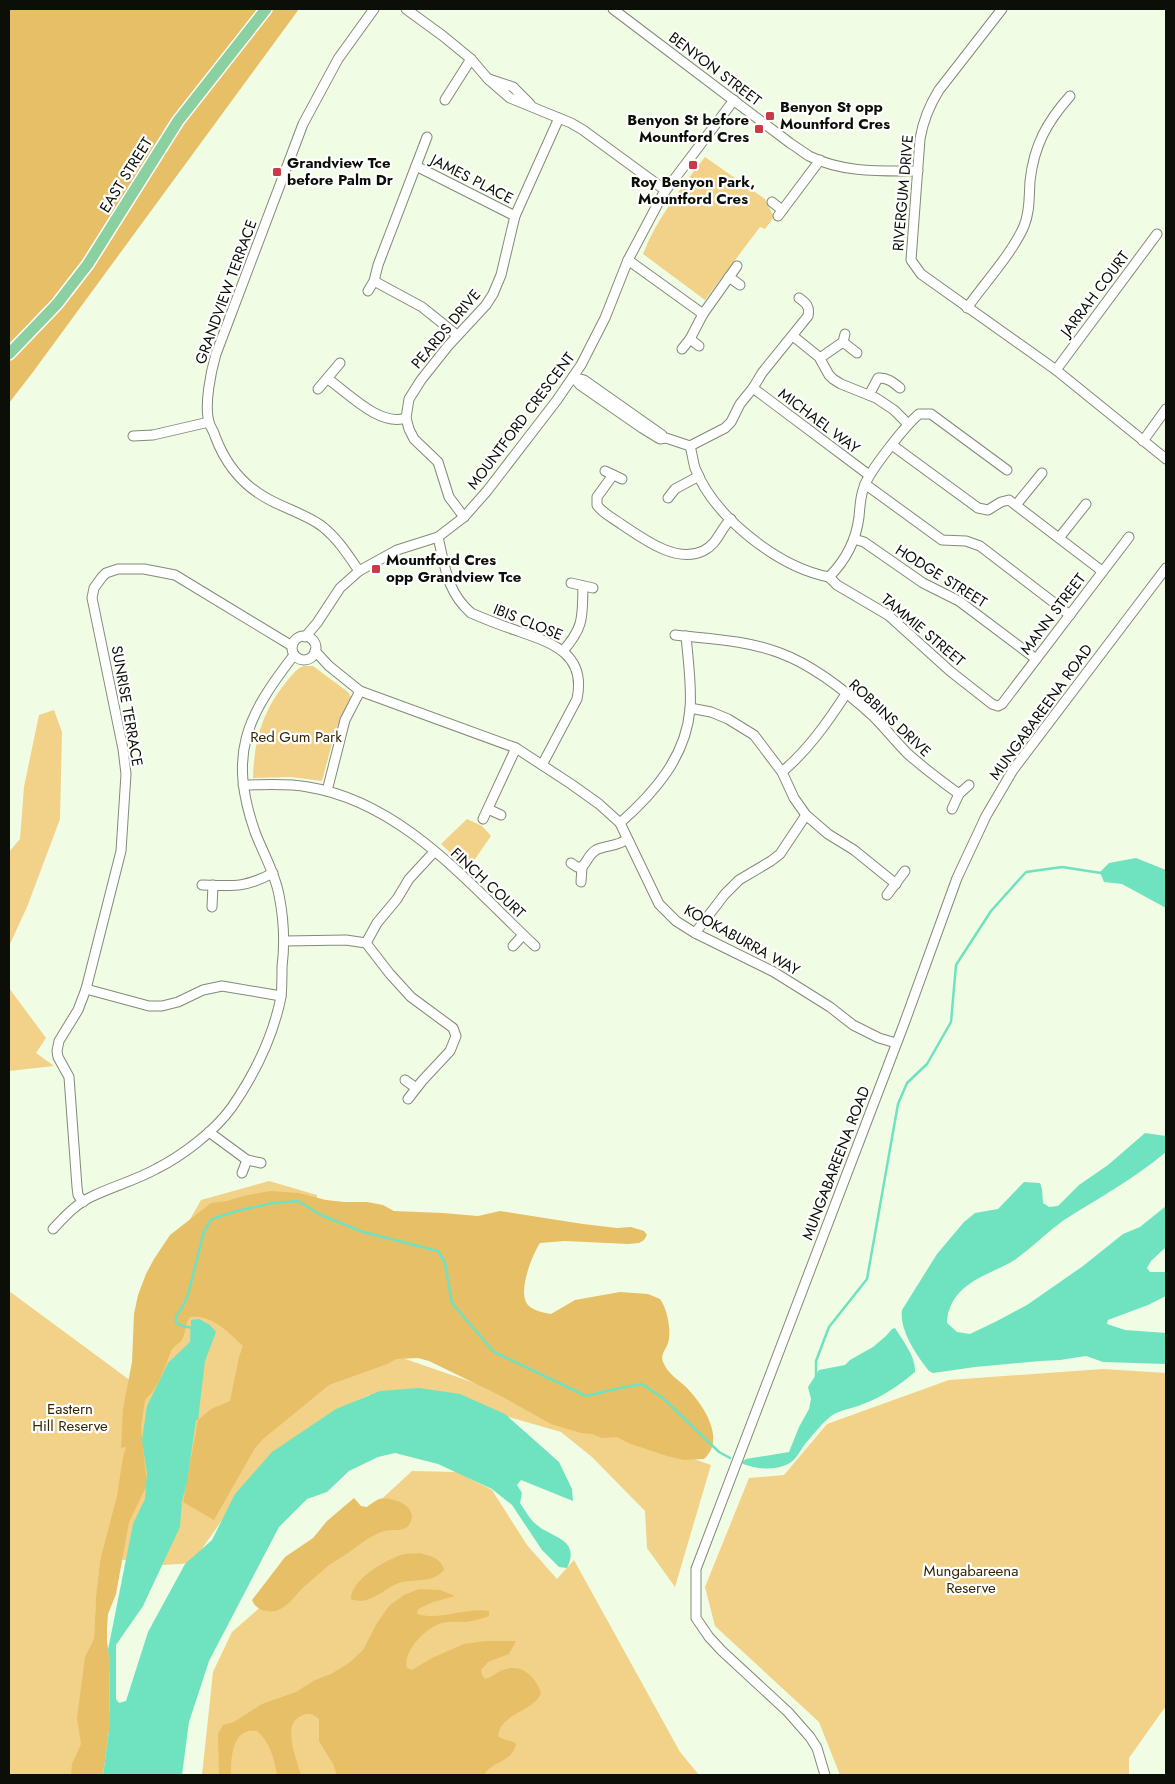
<svg xmlns="http://www.w3.org/2000/svg" width="1175" height="1784" font-family="Jost,sans-serif">
	<style>
		.green { fill: #f2d188 }
		.forest { fill: #e7bf67 }
		.water { fill: #6fe2c0 }
		.lines { fill: none; stroke-linecap: round; stroke-linejoin: round }
		.stream { stroke: #6fe2c0; stroke-width: 2.5 }
		.minor-casing { stroke: #818b77; stroke-width: 11 }
		.major-casing { stroke: #fff; stroke-width: 14 }
		.minor { stroke: #fff; stroke-width: 9 }
		.major { stroke: #8bd0a0; stroke-width: 11 }
		.poi-dot { fill: #cb3b46; stroke: #fff; stroke-width: 2 }
		.labels { text-anchor: middle; stroke-width: 4.5; stroke-linejoin: round; paint-order: stroke }
		.street-label { font-size: 15px; fill: #0c0f08; stroke: #fff }
		.poi-label { font-size: 15px; font-weight: bold; fill: #0c0f08; stroke: #fff; text-anchor: start }
		.park-label { font-size: 15px; fill: #372700; stroke: #fff }
	</style>
	<rect width="100%" height="100%" fill="#f1fce5"/>
	<g class="green">
		<path d="M705 157 765 199 774 217 765 229 760 227 705 300 643 254C657 218 681 188 705 157Z"/>
		<path d="M304 666H313L348 692 351 697 340 719 334 736 322 781 291 777 253 778C254 740 263 710 287 681 292 675 297 668 304 666Z"/>
		<path d="M54 710 62 732 60 819 27 907 9 946V852L20 839 24 787 39 715Z"/>
		<path d="M467 819 482 826 491 836 468 869 441 844Z"/>
		<path d="M9 988 46 1038 36 1053 54 1066 9 1071Z"/>
		<path d="M269 1181 317 1195 316 1328 711 1465 675 1587 647 1548 645 1511 592 1457 561 1432 428 1394 369 1395 335 1411 227 1513 192 1563 164 1565 101 1557C89 1630 97 1703 101 1775H9V1291L135 1384 142 1305 201 1200Z"/>
		<path d="M1103 1369 1166 1373V1707L1163 1710 1129 1758V1775H840L819 1722 715 1626 705 1587 749 1478 784 1475 827 1424 949 1380Z"/>
		<path d="M412 1471 457 1472 492 1490 527 1545 557 1579 574 1560 680 1752 699 1775H202L213 1672 232 1632 345 1533Z"/>
	</g>
	<g class="forest">
		<path d="M9 9H299L33 372 9 403Z"/>
		<path d="M270 1191 299 1193 326 1200 344 1202H367L383 1205 394 1211 443 1213 478 1216 500 1211 583 1224 617 1228 631 1227 644 1231 647 1235 644 1240 639 1243 628 1244 565 1241 540 1243C532 1255 516 1295 529 1306 535 1311 544 1313 551 1314L575 1300 620 1292 648 1294 660 1299C667 1308 672 1331 668 1343 666 1350 659 1355 664 1364 668 1373 678 1380 685 1386 702 1403 727 1438 704 1459L684 1460 667 1456 628 1443 617 1437 602 1438 592 1434 581 1433 551 1424 501 1396 429 1361 418 1358 396 1359 387 1364 329 1385 263 1439 255 1448 214 1520 183 1502 198 1420 211 1409 230 1401 239 1357 243 1346C228 1332 212 1314 190 1317 185 1324 186 1332 182 1340 179 1344 173 1346 171 1351 164 1369 159 1387 145 1400L141 1427 147 1485 129 1522 116 1594 108 1614 107 1629V1642L110 1660 109 1731 103 1775H71L72 1764 81 1744 77 1718 85 1657 94 1639 96 1596 100 1561 117 1496 123 1457 126 1447 121 1448 123 1409 132 1362 134 1314 138 1295 146 1274 154 1259 170 1235 211 1203 227 1201 243 1196Z"/>
		<path d="M354 1498 361 1506 367 1507C370 1504 375 1501 379 1499 393 1496 421 1507 409 1525 404 1532 392 1529 384 1531 370 1536 360 1544 348 1553 342 1557 335 1561 329 1565 321 1572 314 1578 306 1585 293 1596 284 1617 262 1610 257 1608 254 1605 252 1600L285 1557 313 1538 327 1521Z"/>
		<path d="M420 1553C431 1556 442 1559 444 1570 432 1583 418 1579 402 1582 386 1586 370 1607 351 1599 351 1579 385 1561 401 1555 406 1553 415 1554 420 1553Z"/>
		<path d="M419 1589 440 1590 455 1596 433 1602 418 1609 417 1614C441 1621 466 1607 489 1611V1616C481 1619 474 1621 466 1622 457 1622 447 1621 439 1624 425 1629 402 1652 407 1668L412 1670 432 1658 464 1644 486 1641H516L509 1654 488 1662 481 1670 482 1675 485 1679C492 1677 495 1674 500 1671 520 1662 535 1675 541 1693 533 1713 501 1712 498 1736 503 1741 510 1739 516 1744 513 1761 494 1761 485 1773V1775H337L333 1764 319 1741V1719C313 1714 309 1712 301 1716 281 1724 297 1760 301 1775H277C274 1758 270 1742 257 1731 232 1727 231 1757 231 1775H219L218 1734 223 1725 234 1722 262 1704 296 1692 315 1680 331 1674 349 1663 363 1650 377 1623 389 1606 404 1595Z"/>
	</g>
	<g class="water">
		<path d="M1136 858 1166 870V908L1122 884 1104 882 1100 872 1109 863Z"/>
		<path d="M1145 1133 1166 1136V1152C1135 1178 1099 1198 1064 1220 1047 1232 1033 1247 1016 1259 999 1270 979 1275 963 1289 953 1298 947 1310 947 1323L957 1332 970 1334 997 1321 1027 1305 1083 1266 1123 1234 1140 1227 1166 1206V1247L1151 1261 1147 1268 1150 1272H1166V1296L1148 1305 1108 1320 1107 1324 1125 1330 1166 1333V1364L1103 1362 1086 1356 1060 1360 1040 1361 975 1367 933 1373 929 1371C917 1356 899 1330 902 1310L937 1254 964 1222 975 1213 998 1209 1024 1182 1040 1183 1042 1189 1043 1203 1049 1207 1058 1206 1079 1185 1108 1165Z"/>
		<path d="M199 1319 210 1325 216 1332 205 1361 198 1420H196L187 1482 182 1501 180 1527 143 1606 116 1645V1699L119 1703 126 1701 148 1632 185 1564 212 1540 235 1494 272 1452 336 1409 380 1391 419 1388 460 1394 505 1414 559 1462 572 1489 573 1501 521 1480 517 1485 522 1493 520 1503C525 1510 530 1520 537 1525 552 1538 581 1539 567 1568L559 1567 542 1550 512 1505 492 1489 438 1464 395 1453 378 1457 349 1471 327 1492 307 1499 279 1527 209 1661 189 1722 182 1775H103L109 1731 110 1661 108 1650 133 1524 145 1499 147 1473 142 1440 147 1406 168 1363 190 1342 191 1320Z"/>
		<path d="M895 1328C903 1341 916 1357 915 1372 900 1385 882 1397 863 1404 852 1409 841 1409 831 1416 821 1424 813 1435 805 1444 800 1451 796 1460 788 1464 774 1471 757 1469 743 1464L742 1462 746 1459 789 1452 799 1427 809 1409 811 1399 808 1387 819 1370 845 1365 850 1360 873 1347 886 1336 892 1329Z"/>
	</g>
	<g class="lines">
		<g class="stream">
			<path d="M192 1328 183 1326 176 1323V1316L182 1308 188 1295 204 1231 212 1219 237 1211 273 1203 298 1201 321 1215 363 1232 438 1251 445 1263 452 1303 494 1352 586 1396 620 1388 642 1384 664 1399 719 1452 730 1458"/>
			<path d="M816 1376V1361L829 1327 867 1279 898 1104 907 1083 927 1064 951 1022 956 965 991 911 1026 872 1062 867 1101 873"/>
		</g>
		<defs>
			<g id="minor">
				<path d="M406 9 443 36 471 59 488 79 510 98 571 123 583 130 665 190"/>
				<path d="M613 9 790 143C796 147 803 152 809 156 843 173 881 171 918 171"/>
				<path d="M1002 9 939 90C929 106 923 121 920 139L911 260 921 274 1056 370 1166 459"/>
				<path d="M489 79 513 87 530 104"/>
				<path d="M445 100 471 59"/>
				<path d="M416 166 515 216"/>
				<path d="M772 202 782 210"/>
				<path d="M778 216 820 160"/>
				<path d="M628 260 703 314"/>
				<path d="M729 277 740 285"/>
				<path d="M374 281 422 307 457 335"/>
				<path d="M368 291 374 281 378 265 427 137"/>
				<path d="M967 308C984 284 1013 252 1024 226 1030 212 1029 196 1030 181 1034 145 1047 122 1070 96"/>
				<path d="M845 334 843 342 857 353"/>
				<path d="M793 336 819 357 829 375 833 379 841 384 876 398 894 410 908 424"/>
				<path d="M690 339 699 346"/>
				<path d="M682 349 690 339 703 314 737 266"/>
				<path d="M820 358 843 342"/>
				<path d="M1056 370 1157 234"/>
				<path d="M573 377 580 385 642 428 660 439 666 438 690 446 725 428 731 422 740 404 753 388 762 373 808 316C810 306 806 303 799 298"/>
				<path d="M573 377 584 380 662 435"/>
				<path d="M328 379C348 393 380 427 406 418"/>
				<path d="M753 388 869 475"/>
				<path d="M318 389 340 363"/>
				<path d="M869 395 878 378C887 377 894 383 900 388"/>
				<path d="M133 436 153 435 209 422"/>
				<path d="M1143 441 1166 409"/>
				<path d="M892 445 978 508 988 510 1001 502 1009 500 1102 571"/>
				<path d="M690 446C692 453 693 461 695 468 714 517 778 567 829 577"/>
				<path d="M605 471 622 479"/>
				<path d="M613 475 597 497V505C602 513 613 518 621 524 642 538 676 564 703 551 718 544 720 529 731 519"/>
				<path d="M865 484 942 540 966 541 980 546 1070 615"/>
				<path d="M668 498 675 489 699 476"/>
				<path d="M1016 505 1042 473"/>
				<path d="M464 517 449 497 438 462 414 439 409 429 406 418 409 399 421 380 448 346 486 305 493 294 501 275 515 216 559 118"/>
				<path d="M438 537C445 567 447 592 471 613 485 619 500 625 515 630 549 642 587 652 577 699L542 765"/>
				<path d="M1059 538 1086 504"/>
				<path d="M854 539 864 542 923 583 959 601 1036 659"/>
				<path d="M359 571C348 555 338 539 323 527 310 516 284 508 268 499 242 485 225 463 215 436 214 431 210 427 209 422 204 405 211 371 216 354L303 124 338 59 374 9"/>
				<path d="M829 577 837 585 888 615 950 671 992 704 998 706 1002 704 1129 537"/>
				<path d="M829 577C846 560 856 541 859 517 860 507 860 497 864 487 869 471 906 425 919 414H931L1007 470"/>
				<path d="M571 583 593 588"/>
				<path d="M675 635C710 639 746 640 780 653 815 666 847 692 874 717 886 729 896 742 908 754 924 768 941 781 959 794"/>
				<circle cx="304" cy="648" r="12"/>
				<path d="M305 637 317 623 340 588 359 571 397 550 438 537 464 517 487 491 557 400 581 365 605 318 628 260 663 194 734 100"/>
				<path d="M315 651 329 666 360 691 516 748 571 784 599 804 620 823 659 904 676 921 695 933 774 972 830 1007 853 1025 879 1038 896 1043"/>
				<path d="M563 651C585 626 582 616 583 586"/>
				<path d="M690 708 711 712 728 719 754 735 782 772 794 798 806 815 828 834 854 850 896 884"/>
				<path d="M782 772C808 750 827 723 846 694"/>
				<path d="M243 785C265 785 286 783 308 787 402 802 469 884 535 946"/>
				<path d="M327 791 345 720 360 691"/>
				<path d="M488 809 501 815"/>
				<path d="M952 809 959 794 969 785"/>
				<path d="M483 819 516 748"/>
				<path d="M620 823C654 793 686 757 690 709 692 687 688 659 686 636"/>
				<path d="M571 863 577 867H582C587 862 589 854 596 850 606 845 617 847 627 839"/>
				<path d="M581 882 582 867"/>
				<path d="M202 885C233 886 245 888 273 873"/>
				<path d="M887 895 905 871"/>
				<path d="M212 907 213 885"/>
				<path d="M695 933 725 894 739 880 771 861 780 854 806 815"/>
				<path d="M285 941 346 940 366 943 390 974 411 997 453 1028 456 1036 450 1051 422 1081 408 1099"/>
				<path d="M366 943 377 923 397 899 409 879 434 852"/>
				<path d="M513 946 523 935"/>
				<path d="M86 989 149 1006H162L178 1002 203 990 222 986 281 996"/>
				<path d="M405 1080 416 1088"/>
				<path d="M209 1132 247 1160 261 1163"/>
				<path d="M242 1173 247 1160"/>
				<path d="M83 1202 78 1195 77 1187 69 1077 58 1057 57 1051 59 1041 78 1010 86 989 121 851 126 774 123 749 92 598 94 588 102 577 106 573 118 569H144L175 575 292 646"/>
				<path d="M53 1229C65 1216 77 1203 93 1196 114 1186 136 1180 156 1169 182 1156 215 1131 232 1107 254 1075 273 1037 281 997 282 988 282 977 282 967 285 943 284 920 279 895 275 873 263 853 255 832 228 754 246 717 294 655"/>
				<path d="M825 1775 817 1748 810 1737 788 1712 722 1651 709 1637 696 1618V1569L904 1024 957 878 986 816 1013 770 1166 568"/>
			</g>
			<path id="major" d="M9 354 57 304 88 264 178 121 266 9"/>
		</defs>
		<use href="#minor" class="minor-casing"/>
		<use href="#major" class="major-casing"/>
		<use href="#minor" class="minor"/>
		<use href="#major" class="major"/>
	</g>
	<g class="poi-dot">
		<rect x="765" y="111" width="10" height="10" rx="2.5"/>
		<rect x="754" y="124" width="10" height="10" rx="2.5"/>
		<rect x="688" y="160" width="10" height="10" rx="2.5"/>
		<rect x="272" y="167" width="10" height="10" rx="2.5"/>
		<rect x="371" y="564" width="10" height="10" rx="2.5"/>
	</g>
	<g class="labels">
		<g class="street-label">
			<text transform="translate(715 69) rotate(37)" y="5">BENYON STREET</text>
			<text transform="translate(126 175) rotate(-58)" y="5">EAST STREET</text>
			<text transform="translate(472 179) rotate(27)" y="5">JAMES PLACE</text>
			<text transform="translate(903 193) rotate(-85)" y="5">RIVERGUM DRIVE</text>
			<text transform="translate(226 292) rotate(-70)" y="5">GRANDVIEW TERRACE</text>
			<text transform="translate(1095 294) rotate(-53)" y="5">JARRAH COURT</text>
			<text transform="translate(446 329) rotate(-50)" y="5">PEARDS DRIVE</text>
			<text transform="translate(521 421) rotate(-53)" y="5">MOUNTFORD CRESCENT</text>
			<text transform="translate(819 421) rotate(37)" y="5">MICHAEL WAY</text>
			<text transform="translate(941 576) rotate(32)" y="5">HODGE STREET</text>
			<text transform="translate(1053 614) rotate(-53)" y="5">MANN STREET</text>
			<text transform="translate(528 622) rotate(22)" y="5">IBIS CLOSE</text>
			<text transform="translate(923 630) rotate(40)" y="5">TAMMIE STREET</text>
			<text transform="translate(127 706) rotate(80)" y="5">SUNRISE TERRACE</text>
			<text transform="translate(1041 712) rotate(-54)" y="5">MUNGABAREENA ROAD</text>
			<text transform="translate(890 718) rotate(43)" y="5">ROBBINS DRIVE</text>
			<text transform="translate(488 883) rotate(43)" y="5">FINCH COURT</text>
			<text transform="translate(742 940) rotate(29)" y="5">KOOKABURRA WAY</text>
			<text transform="translate(836 1163) rotate(-69)" y="5">MUNGABAREENA ROAD</text>
		</g>
		<g class="poi-label">
			<text x="780" y="112">Benyon St opp<tspan x="780" dy="17">Mountford Cres</tspan></text>
			<text x="749" y="125" text-anchor="end">Benyon St before<tspan x="749" dy="17">Mountford Cres</tspan></text>
			<text x="287" y="168">Grandview Tce<tspan x="287" dy="17">before Palm Dr</tspan></text>
			<text x="693" y="187" text-anchor="middle">Roy Benyon Park,<tspan x="693" dy="17">Mountford Cres</tspan></text>
			<text x="386" y="565">Mountford Cres<tspan x="386" dy="17">opp Grandview Tce</tspan></text>
		</g>
		<g class="park-label">
			<text x="296" y="742">Red Gum Park</text>
			<text x="70" y="1414">Eastern<tspan x="70" dy="17">Hill Reserve</tspan></text>
			<text x="971" y="1576">Mungabareena<tspan x="971" dy="17">Reserve</tspan></text>
		</g>
	</g>
	<rect width="1175" height="1784" fill="none" stroke="#0c0f08" stroke-width="20"/>
</svg>
